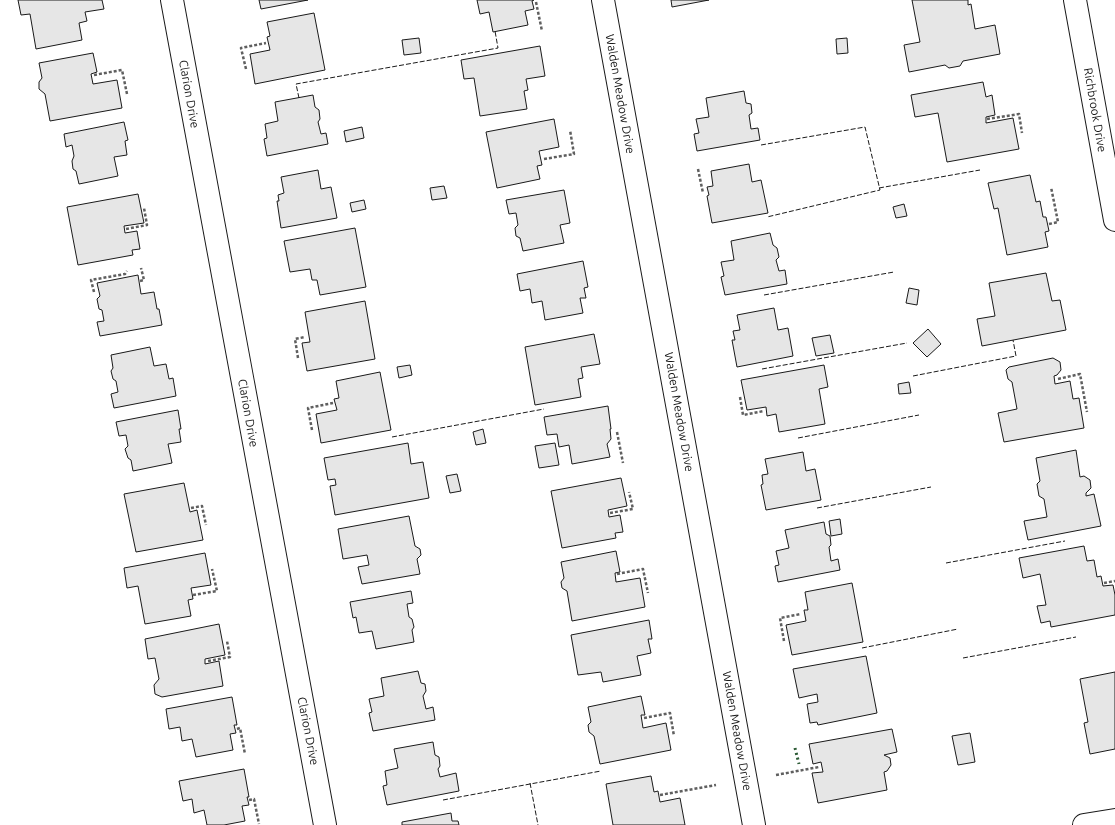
<svg xmlns="http://www.w3.org/2000/svg" width="1115" height="825" font-family="Ubuntu,sans-serif">
	<style>
		.building { fill: #e6e6e6; stroke: #1a1a1a }
		.lines { fill: none; stroke-linecap: round; stroke-linejoin: round }
		.minor-casing { stroke: #1a1a1a; stroke-width: 24 }
		.path { stroke: #5f5f5f; stroke-width: 2.5; stroke-dasharray: 3 2; stroke-linecap: butt }
		.minor { stroke: #fff; stroke-width: 22 }
		.hedge { stroke: #2b5a34; stroke-width: 3; stroke-dasharray: 2 3; stroke-linecap: butt }
		.fence { stroke: #1a1a1a; stroke-width: 1; stroke-dasharray: 5 2; stroke-linecap: butt }
		.labels { text-anchor: middle; stroke-width: 3; stroke-linejoin: round; paint-order: stroke }
		.street-label { font-size: 12px; fill: #1a1a1a; stroke: #fff }
	</style>
	<rect width="100%" height="100%" fill="#fff"/>
	<g class="building">
		<path d="M18 0H102L104 9 85 12 87 21 79 23 82 40 36 49 30 14 21 15Z"/>
		<path d="M259 0H308L261 9Z"/>
		<path d="M477 0H534L532 1 534 9 525 11 528 25 493 32 489 12 480 14Z"/>
		<path d="M671 0H709L672 7Z"/>
		<path d="M912 0H968V5L971 4 975 29 995 25 1000 54 963 61 960 66 949 68 945 65 909 72 904 45 920 42Z"/>
		<path d="M314 13 325 70 255 84 250 54 270 50 267 37 270 36 267 22Z"/>
		<path d="M419 38 421 53 404 55 402 40Z"/>
		<path d="M847 38 848 53 837 54 836 39Z"/>
		<path d="M540 46 545 76 526 79 528 90 524 91 527 109 480 116 474 78 464 79 461 60Z"/>
		<path d="M93 53 97 72 91 74 93 84 117 80 122 108 50 121 45 94 39 89V82L42 78 39 63Z"/>
		<path d="M983 82 986 97 992 95 995 115 986 117V123L1013 118 1019 149 947 162 938 113 915 117 911 95Z"/>
		<path d="M744 91 746 103 751 104 752 113 749 115 751 129 758 128 760 140 697 151 694 134 699 133 696 119 709 117 706 98Z"/>
		<path d="M313 95 315 107 319 110 320 119 318 122 321 134 326 133 328 144 267 156 264 139 267 138 265 124 278 121 275 102Z"/>
		<path d="M554 119 559 147 539 151 542 165 537 166 540 179 497 188 486 132Z"/>
		<path d="M124 122 128 140 125 141 127 155 114 157 118 176 79 184 76 171 73 169 72 161 74 156 72 145 66 147 64 134Z"/>
		<path d="M362 127 364 138 346 142 344 131Z"/>
		<path d="M749 164 752 182 761 180 768 213 712 223 707 196 709 195 707 187 713 186 711 171Z"/>
		<path d="M318 170 321 189 331 187 337 218 281 228 277 201H279L278 195 284 193 281 177Z"/>
		<path d="M1030 175 1036 202 1040 201 1043 217H1046L1049 231 1045 232 1048 247 1007 255 998 208 994 209 988 183Z"/>
		<path d="M444 186 447 198 432 200 430 188Z"/>
		<path d="M564 190 570 223 560 225 564 243 523 251 520 238 516 236 515 228 518 225 516 213 509 214 506 200Z"/>
		<path d="M138 194 144 223 124 226 125 233 137 231 140 249 132 250 133 255 78 265 67 207Z"/>
		<path d="M364 200 366 209 352 212 350 203Z"/>
		<path d="M904 204 907 216 896 218 893 207Z"/>
		<path d="M355 228 366 287 320 295 317 280H312L310 269 290 272 284 241Z"/>
		<path d="M770 233 773 245 777 248 779 257 776 260 779 271 785 270 787 284 725 295 721 277 724 276 721 262 734 260 731 241Z"/>
		<path d="M583 261 588 287 584 288 586 298H580L583 313 545 320 542 301 532 303 530 289 520 291 517 274Z"/>
		<path d="M1046 273 1052 301 1060 300 1066 330 982 346 977 319 995 316 989 283Z"/>
		<path d="M138 275 141 294 154 292 157 309H159L162 325 100 336 97 322 104 321 102 310 99 309 97 299 100 296 97 283Z"/>
		<path d="M909 288 919 290 917 305 906 303Z"/>
		<path d="M365 301 375 359 307 371 302 343 310 342 305 312Z"/>
		<path d="M774 308 778 330 788 328 793 356 737 367 732 340H735L733 331 740 330 737 315Z"/>
		<path d="M928 329 941 344 927 357 913 343Z"/>
		<path d="M594 334 600 364 581 367 583 378 578 379 581 397 535 405 525 347Z"/>
		<path d="M830 335 834 353 816 356 812 338Z"/>
		<path d="M150 347 154 366 166 364 169 379 173 378 176 396 114 408 111 394 118 392 116 381 113 379 111 371 113 368 111 355Z"/>
		<path d="M1053 358 1060 362 1061 370 1057 375 1054 376 1055 384 1070 381 1073 399 1079 398 1084 428 1004 442 998 413 1017 409 1012 382 1008 379 1006 370 1009 367Z"/>
		<path d="M410 365 412 375 399 378 397 367Z"/>
		<path d="M824 365 828 387 819 389 825 424 779 432 776 414 767 416 766 407 747 410 741 380Z"/>
		<path d="M380 372 391 430 321 443 316 414 337 410 334 399 339 398 336 381Z"/>
		<path d="M909 382 911 393 899 394 898 384Z"/>
		<path d="M608 406 611 429H610L611 439 607 444 610 457 572 464 569 445 559 447 557 434 547 435 544 417Z"/>
		<path d="M178 410 181 429H179L181 442 168 444 172 463 133 471 131 460 128 458 125 449 128 446 126 435 119 436 116 422Z"/>
		<path d="M483 429 486 443 476 445 473 432Z"/>
		<path d="M408 443 411 464 423 462 429 498 335 515 330 486 336 485 335 479 328 480 324 458Z"/>
		<path d="M555 443 559 465 539 468 535 446Z"/>
		<path d="M1076 450 1080 477 1084 476 1090 480 1091 488 1086 493V496L1094 494 1101 526 1028 540 1024 521 1047 517 1044 499 1039 496 1037 484 1040 481 1036 458Z"/>
		<path d="M803 452 806 471 815 469 821 500 766 510 761 485 763 484 762 475 768 474 765 459Z"/>
		<path d="M457 474 461 491 450 493 446 476Z"/>
		<path d="M621 478 627 506 608 510 609 517 620 515 623 532 615 533 616 538 562 548 551 491Z"/>
		<path d="M184 483 190 512 197 510 203 540 136 552 124 494Z"/>
		<path d="M409 516 415 546 420 549 421 555 417 559 420 574 362 584 358 567 369 565 367 555 343 559 338 529Z"/>
		<path d="M840 519 842 534 831 536 829 521Z"/>
		<path d="M824 522 826 534 830 536 831 545 829 547 831 561 838 559 840 570 778 582 775 566 779 565 776 551 789 548 785 530Z"/>
		<path d="M1084 546 1087 561 1094 560 1097 577 1101 576 1103 586 1113 585 1115 595V615L1051 627 1050 621 1041 623 1037 606 1046 605 1040 574 1023 578 1019 558Z"/>
		<path d="M616 551 620 572 615 573 616 582 640 578 645 607 572 621 567 591 562 588 561 582 564 578 561 562Z"/>
		<path d="M205 553 211 585 191 588 193 599 188 600 191 616 145 624 138 586 127 588 124 568Z"/>
		<path d="M852 583 863 642 792 655 786 625 806 621 804 610H808L805 592Z"/>
		<path d="M411 591 413 603 407 604 409 617 412 619 414 627 412 630 414 642 376 649 372 631 359 633 356 617 353 618 350 602Z"/>
		<path d="M649 620 652 639H648L651 653 637 656 641 675 603 682 601 672 578 675 571 635Z"/>
		<path d="M219 624 225 655 205 659V664L219 661 223 686 162 697 155 694 154 685 159 679 155 658 148 659 145 639Z"/>
		<path d="M866 656 877 713 818 725 817 722 810 723 807 704 818 702 817 694 799 698 793 669Z"/>
		<path d="M418 671 421 683 425 684 426 691 423 696 426 709 433 707 435 720 373 731 369 713 372 712 369 699 384 696 381 678Z"/>
		<path d="M1115 672V749L1090 754 1084 723 1088 722 1080 679Z"/>
		<path d="M641 696 645 715H641L643 728 666 723 671 750 600 764 594 736 589 732 588 725 591 722 588 707Z"/>
		<path d="M232 697 237 725H234L236 733 230 734 233 750 196 757 192 739 182 741 180 727 169 729 166 709Z"/>
		<path d="M892 729 897 752 884 755 890 758 891 765 887 771 884 772 887 790 818 803 812 773 823 772 821 762 813 764 809 744Z"/>
		<path d="M970 733 975 762 958 765 952 736Z"/>
		<path d="M433 742 435 755 439 757 440 766 438 769 440 777 456 773 459 791 387 805 383 786 387 785 385 771 398 768 394 749Z"/>
		<path d="M244 769 249 797H247L249 805 242 806 245 821 224 825H207L204 810 194 813 192 799 183 801 179 781Z"/>
		<path d="M651 776 654 792 658 791 660 802 680 798 685 825H613L606 784Z"/>
		<path d="M451 813 452 821H458L459 825H402V822Z"/>
	</g>
	<g class="lines">
		<defs>
			<g id="minor">
				<path d="M172 0 325 825"/>
				<path d="M603 0 754 825"/>
				<path d="M1075 0 1115 220"/>
				<path d="M1084 825 1115 820"/>
			</g>
		</defs>
		<use href="#minor" class="minor-casing"/>
		<g class="path">
			<path d="M536 2 542 31"/>
			<path d="M246 69 241 48 266 43"/>
			<path d="M94 75 122 70 127 94"/>
			<path d="M987 119 1019 114 1022 133"/>
			<path d="M544 159 574 154 570 130"/>
			<path d="M698 169 703 193"/>
			<path d="M1049 224 1058 222 1051 187"/>
			<path d="M126 229 147 225 144 208"/>
			<path d="M140 281 144 280 141 268"/>
			<path d="M94 292 91 280 125 274 127 271"/>
			<path d="M298 358 295 339 305 337"/>
			<path d="M1058 379 1080 374 1087 412"/>
			<path d="M740 397 743 415 764 411"/>
			<path d="M312 430 308 408 333 403"/>
			<path d="M617 432 623 463"/>
			<path d="M191 508 202 506 206 525"/>
			<path d="M610 513 633 509 629 492"/>
			<path d="M617 574 643 569 648 593"/>
			<path d="M1104 583 1115 581"/>
			<path d="M193 595 217 591 212 569"/>
			<path d="M784 641 780 618 801 614"/>
			<path d="M208 661 230 657 227 641"/>
			<path d="M644 718 670 713 674 736"/>
			<path d="M237 729 240 728 245 754"/>
			<path d="M776 775 819 767"/>
			<path d="M660 795 716 785"/>
			<path d="M249 800 254 799 259 824"/>
		</g>
		<use href="#minor" class="minor"/>
		<path class="hedge" d="M795 748 799 764"/>
		<g class="fence">
			<path d="M299 98 296 84 498 48 495 31"/>
			<path d="M761 145 865 127 880 190 767 217"/>
			<path d="M879 188 980 170"/>
			<path d="M764 295 894 272"/>
			<path d="M762 369 907 343"/>
			<path d="M913 376 1016 356 1013 340"/>
			<path d="M392 437 544 409"/>
			<path d="M798 438 919 415"/>
			<path d="M817 508 931 487"/>
			<path d="M946 563 1065 541"/>
			<path d="M862 648 958 629"/>
			<path d="M963 658 1076 637"/>
			<path d="M530 783 538 825"/>
			<path d="M443 800 601 771"/>
		</g>
	</g>
	<g class="labels">
		<g class="street-label">
			<text transform="translate(189 94) rotate(80)" y="4">Clarion Drive</text>
			<text transform="translate(620 94) rotate(80)" y="4">Walden Meadow Drive</text>
			<text transform="translate(1095 110) rotate(80)" y="4">Richbrook Drive</text>
			<text transform="translate(679 412) rotate(80)" y="4">Walden Meadow Drive</text>
			<text transform="translate(248 413) rotate(80)" y="4">Clarion Drive</text>
			<text transform="translate(308 731) rotate(79)" y="4">Clarion Drive</text>
			<text transform="translate(737 731) rotate(80)" y="4">Walden Meadow Drive</text>
		</g>
	</g>
</svg>
